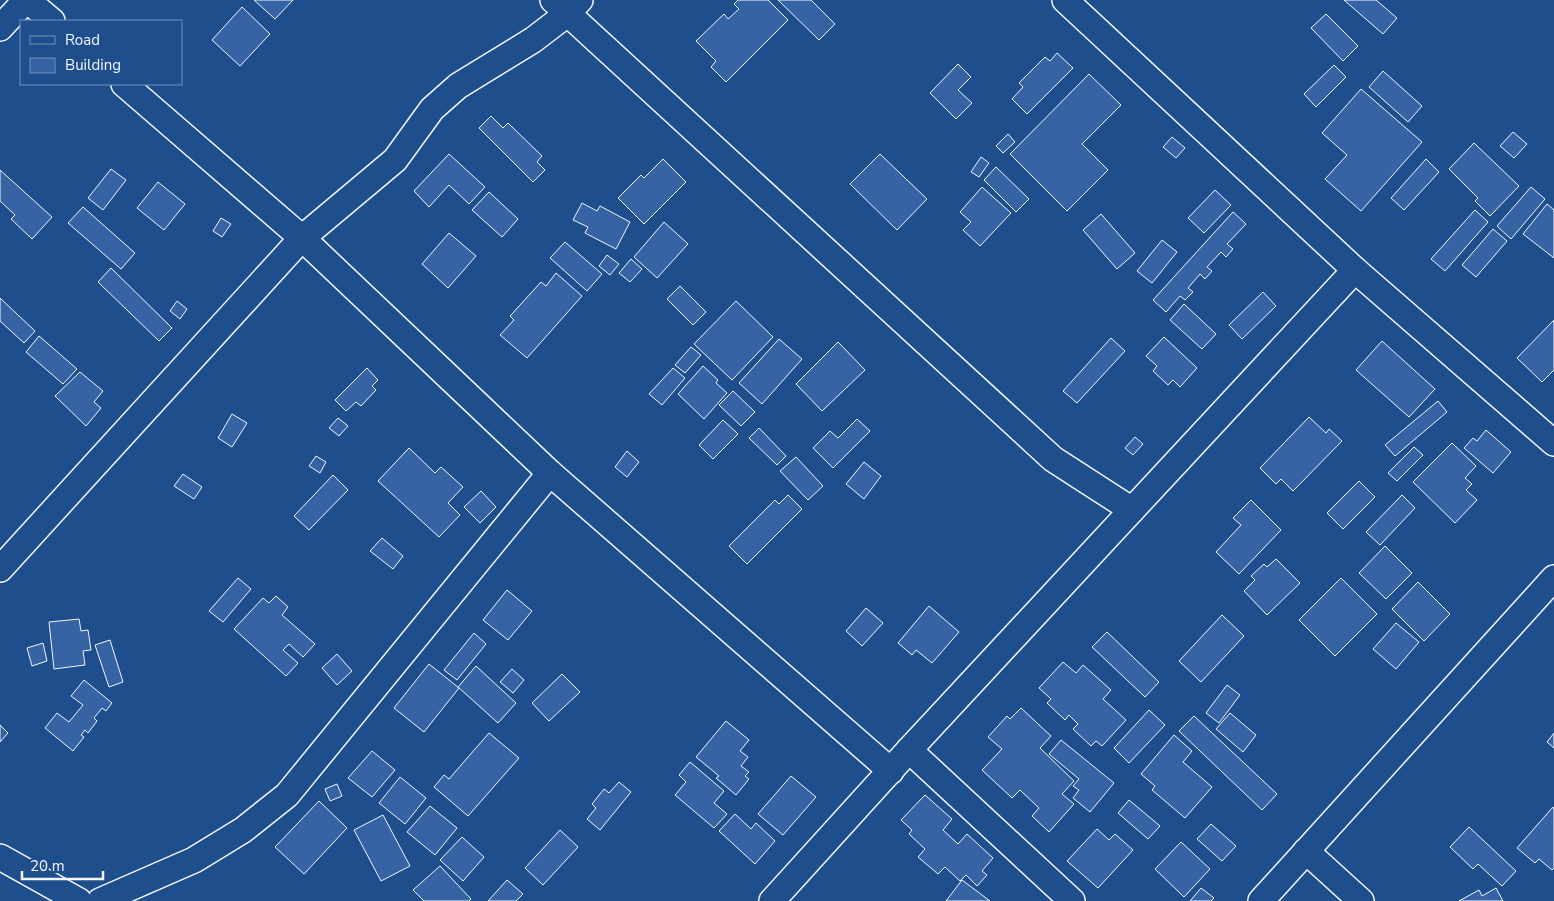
<svg xmlns="http://www.w3.org/2000/svg" width="1554" height="901" font-family="'Nunito Sans',sans-serif">
	<style>
		.building { fill: #3563a3; stroke: #f2f6ff }
		.lines { fill: none; stroke-linecap: round; stroke-linejoin: round }
		.street-casing { stroke: #f2f6ff; stroke-width: 28 }
		.street { stroke: #1f4e8c; stroke-width: 25 }
	</style>
	<rect width="100%" height="100%" fill="#1f4e8c"/>
	<g class="building">
		<path d="M254 0H293L275 19Z"/>
		<path d="M738 0H768L788 20 726 82 711 67 716 61 696 41 724 14 728 19 739 9 734 4Z"/>
		<path d="M778 0H811L835 24 819 40Z"/>
		<path d="M1344 0H1376L1397 18 1383 34Z"/>
		<path d="M242 7 270 34 240 66 212 40Z"/>
		<path d="M1326 14 1358 46 1343 61 1311 28Z"/>
		<path d="M1057 53 1073 68 1027 114 1012 99 1023 87 1019 83 1045 57 1050 61Z"/>
		<path d="M958 64 971 77 958 90 972 103 956 119 930 93Z"/>
		<path d="M1334 65 1346 77 1316 107 1304 94Z"/>
		<path d="M1383 71 1422 106 1408 122 1369 87Z"/>
		<path d="M1089 74 1121 105 1082 144 1108 170 1067 211 1010 154Z"/>
		<path d="M1361 89 1422 142 1361 211 1325 179 1347 155 1322 133Z"/>
		<path d="M491 116 503 128 508 123 542 156 537 162 545 170 533 182 479 128Z"/>
		<path d="M1513 132 1527 144 1514 158 1500 146Z"/>
		<path d="M1008 134 1015 142 1003 153 996 146Z"/>
		<path d="M1172 137 1185 148 1176 158 1163 147Z"/>
		<path d="M1474 143 1519 186 1490 216 1475 201 1478 198 1449 169Z"/>
		<path d="M449 154 485 187 469 204 449 185 429 207 414 191Z"/>
		<path d="M880 154 927 199 897 230 850 184Z"/>
		<path d="M981 157 989 163 979 177 971 172Z"/>
		<path d="M663 159 686 182 644 224 618 198 641 175 644 178Z"/>
		<path d="M1426 159 1439 172 1404 210 1391 198Z"/>
		<path d="M996 167 1029 199 1016 212 984 180Z"/>
		<path d="M111 169 126 180 103 210 88 198Z"/>
		<path d="M0 170 52 217 32 239 11 219 15 215 0 201Z"/>
		<path d="M158 182 185 204 164 230 137 208Z"/>
		<path d="M982 187 1011 213 980 246 963 230 971 222 960 212Z"/>
		<path d="M1531 187 1545 199 1511 239 1497 226Z"/>
		<path d="M1215 190 1231 205 1204 233 1188 218Z"/>
		<path d="M489 192 518 219 502 237 472 210Z"/>
		<path d="M582 203 597 211 600 206 630 222 616 249 585 233 588 227 573 220Z"/>
		<path d="M1547 204 1554 210V258L1523 234Z"/>
		<path d="M83 207 135 253 121 269 68 223Z"/>
		<path d="M1475 210 1488 222 1445 271 1431 259Z"/>
		<path d="M1233 212 1246 224 1227 244 1233 249 1226 257 1221 252 1207 267 1212 271 1205 279 1200 274 1188 288 1193 292 1185 300 1180 296 1166 312 1153 300Z"/>
		<path d="M1101 214 1135 253 1117 269 1083 230Z"/>
		<path d="M221 218 231 224 222 237 213 231Z"/>
		<path d="M664 222 688 244 657 278 634 257Z"/>
		<path d="M1493 229 1507 241 1476 277 1462 265Z"/>
		<path d="M449 233 476 256 448 288 422 264Z"/>
		<path d="M1162 240 1177 252 1152 283 1137 271Z"/>
		<path d="M565 242 602 274 587 291 550 258Z"/>
		<path d="M607 255 619 264 610 275 599 266Z"/>
		<path d="M631 259 642 269 630 282 619 273Z"/>
		<path d="M111 268 172 328 159 341 98 282Z"/>
		<path d="M556 273 582 296 527 358 500 335 514 320 510 316 541 282 546 286Z"/>
		<path d="M680 286 706 312 693 325 667 299Z"/>
		<path d="M1263 292 1276 306 1242 339 1229 325Z"/>
		<path d="M0 298 35 331 24 343 0 321Z"/>
		<path d="M177 301 187 309 180 319 170 311Z"/>
		<path d="M736 301 773 337 732 380 694 344Z"/>
		<path d="M1184 304 1216 334 1202 349 1170 320Z"/>
		<path d="M1554 320V370L1542 382 1517 358Z"/>
		<path d="M39 336 77 369 63 384 26 352Z"/>
		<path d="M1164 337 1197 368 1180 387 1173 380 1168 385 1153 371 1157 366 1146 356Z"/>
		<path d="M1111 338 1125 351 1077 403 1063 391Z"/>
		<path d="M779 339 802 359 762 404 739 383Z"/>
		<path d="M1382 341 1435 389 1409 417 1356 370Z"/>
		<path d="M838 342 865 370 822 411 796 384Z"/>
		<path d="M691 347 701 355 685 373 675 365Z"/>
		<path d="M703 366 718 380 716 383 727 393 704 419 678 394Z"/>
		<path d="M367 368 378 380 372 386 376 390 361 406 356 402 346 411 335 400Z"/>
		<path d="M673 368 685 378 662 405 649 394Z"/>
		<path d="M80 372 103 391 94 402 101 408 86 426 55 396Z"/>
		<path d="M733 391 755 412 741 426 719 405Z"/>
		<path d="M1438 401 1447 412 1395 456 1385 445Z"/>
		<path d="M232 414 247 423 232 447 218 438Z"/>
		<path d="M1309 417 1326 433 1329 429 1342 441 1293 491 1281 479 1276 484 1260 468Z"/>
		<path d="M338 418 348 426 339 436 329 428Z"/>
		<path d="M857 419 870 431 833 468 813 448 830 431 838 438Z"/>
		<path d="M723 420 738 434 713 459 699 445Z"/>
		<path d="M759 428 786 456 777 465 749 438Z"/>
		<path d="M1486 430 1511 452 1493 473 1464 448 1473 438 1477 441Z"/>
		<path d="M1135 437 1143 444 1133 455 1125 448Z"/>
		<path d="M1452 443 1476 466 1465 478 1472 484 1466 490 1477 500 1455 523 1413 482Z"/>
		<path d="M1414 447 1423 455 1397 481 1388 473Z"/>
		<path d="M409 448 435 473 441 467 463 487 448 503 460 515 439 537 378 481Z"/>
		<path d="M627 451 639 462 627 477 615 467Z"/>
		<path d="M316 456 326 462 320 473 309 466Z"/>
		<path d="M796 457 823 486 808 500 780 471Z"/>
		<path d="M864 462 881 476 864 499 846 484Z"/>
		<path d="M183 474 202 487 194 499 174 486Z"/>
		<path d="M333 475 348 490 309 530 294 516Z"/>
		<path d="M1359 481 1375 497 1343 529 1327 513Z"/>
		<path d="M481 491 496 507 480 523 464 507Z"/>
		<path d="M788 495 802 509 747 564 729 546 775 500 779 504Z"/>
		<path d="M1402 495 1415 508 1380 545 1366 532Z"/>
		<path d="M1251 500 1281 530 1239 574 1216 552 1241 525 1233 518Z"/>
		<path d="M382 538 403 556 393 569 370 551Z"/>
		<path d="M1385 546 1412 573 1386 599 1359 573Z"/>
		<path d="M1276 559 1300 583 1267 615 1244 591 1255 580 1251 576 1264 564 1267 567Z"/>
		<path d="M238 578 251 589 223 622 209 611Z"/>
		<path d="M1341 578 1377 614 1335 656 1299 620Z"/>
		<path d="M1418 582 1450 614 1424 641 1392 609Z"/>
		<path d="M507 590 532 611 508 640 483 620Z"/>
		<path d="M276 596 288 607 282 615 315 644 303 657 289 644 283 650 298 663 286 676 234 629 263 598 269 603Z"/>
		<path d="M929 606 959 632 932 663 916 650 912 655 898 643Z"/>
		<path d="M866 608 883 623 862 646 846 631Z"/>
		<path d="M1222 615 1244 636 1201 682 1179 661Z"/>
		<path d="M79 619 81 631 88 630 91 650 83 651 85 665 54 669 49 622Z"/>
		<path d="M1396 623 1419 642 1396 669 1373 649Z"/>
		<path d="M1107 632 1159 682 1145 697 1092 647Z"/>
		<path d="M474 633 486 644 457 680 444 670Z"/>
		<path d="M110 640 123 682 109 687 95 645Z"/>
		<path d="M43 643 47 661 32 666 27 648Z"/>
		<path d="M337 654 352 671 337 685 322 668Z"/>
		<path d="M1063 662 1076 673 1083 665 1111 690 1103 699 1126 720 1102 746 1096 741 1091 746 1073 729 1078 724 1069 715 1065 720 1047 703 1051 699 1039 688Z"/>
		<path d="M429 664 459 688 424 732 394 708Z"/>
		<path d="M476 666 516 703 498 723 458 687Z"/>
		<path d="M512 669 524 680 513 693 500 682Z"/>
		<path d="M562 674 580 692 549 721 532 703Z"/>
		<path d="M84 680 112 703 106 711 102 708 94 718 97 721 88 733 85 730 81 735 84 737 73 751 45 728 57 713 69 722 83 705 71 696Z"/>
		<path d="M1227 685 1240 695 1219 723 1206 713Z"/>
		<path d="M1021 708 1051 736 1040 748 1074 781 1062 794 1074 804 1049 832 1032 816 1039 808 1020 790 1012 798 982 770 1002 749 988 737 1007 716 1010 719Z"/>
		<path d="M1149 710 1165 725 1129 763 1114 748Z"/>
		<path d="M1230 713 1256 735 1243 752 1216 729Z"/>
		<path d="M1194 716 1277 794 1262 810 1179 731Z"/>
		<path d="M726 721 749 740 740 751 748 757 741 766 749 772 745 776 749 779 736 795 716 778 719 776 696 757Z"/>
		<path d="M0 725 8 733 0 742Z"/>
		<path d="M489 733 519 758 468 816 434 787 444 775 449 779Z"/>
		<path d="M1554 733V748L1547 742Z"/>
		<path d="M1174 735 1192 751 1183 762 1212 787 1185 818 1152 790 1155 786 1141 774Z"/>
		<path d="M1061 740 1114 783 1090 812 1073 798 1079 790 1073 786 1079 779 1049 754Z"/>
		<path d="M372 751 395 770 372 797 348 778Z"/>
		<path d="M690 762 724 791 714 803 727 814 714 828 675 795 686 782 679 775Z"/>
		<path d="M791 776 816 797 783 835 758 814Z"/>
		<path d="M400 777 426 798 405 824 379 803Z"/>
		<path d="M619 782 631 792 600 830 587 819 596 808 592 804 604 789 609 793Z"/>
		<path d="M337 784 342 796 330 801 325 789Z"/>
		<path d="M925 795 952 819 943 830 958 844 967 834 993 858 982 871 987 875 977 886 966 875 960 881 945 867 938 874 918 857 925 849 909 834 912 830 901 820Z"/>
		<path d="M1129 800 1160 826 1148 839 1118 813Z"/>
		<path d="M319 801 347 828 304 874 275 847Z"/>
		<path d="M430 806 457 828 435 855 407 832Z"/>
		<path d="M1553 807 1554 809V868L1552 870 1539 859 1535 863 1517 848Z"/>
		<path d="M735 814 751 829 756 823 775 841 755 864 719 831Z"/>
		<path d="M383 815 410 866 381 881 354 830Z"/>
		<path d="M1211 824 1236 846 1222 861 1197 839Z"/>
		<path d="M1469 827 1516 871 1502 886 1478 864 1473 869 1450 847Z"/>
		<path d="M1097 829 1109 840 1115 834 1133 850 1098 888 1067 861Z"/>
		<path d="M560 830 578 847 543 885 525 868Z"/>
		<path d="M462 837 484 857 463 881 440 860Z"/>
		<path d="M1181 842 1210 869 1184 897 1155 869Z"/>
		<path d="M440 866 471 899 469 901H424L413 890Z"/>
		<path d="M507 880 523 894 516 901H488Z"/>
		<path d="M962 880 990 901H946Z"/>
		<path d="M1201 888 1214 898 1211 901H1190Z"/>
		<path d="M1496 888 1503 901H1459L1479 890 1482 896Z"/>
	</g>
	<g class="lines">
		<defs>
			<g id="street">
				<path d="M27 0 52 21"/>
				<path d="M553 0 1053 459 1132 510"/>
				<path d="M1065 0 1355 270 1554 443"/>
				<path d="M0 28 26 0"/>
				<path d="M124 84 302 238 550 473 891 771"/>
				<path d="M0 569 302 238 395 160 432 109 458 86 533 40 567 14 580 0"/>
				<path d="M909 750 1072 901"/>
				<path d="M1306 851 1361 901"/>
				<path d="M0 857 79 901"/>
				<path d="M100 901 194 860 243 830 287 795 550 473"/>
				<path d="M772 901 909 750 1355 270"/>
				<path d="M1261 901 1554 578"/>
			</g>
		</defs>
		<use href="#street" class="street-casing"/>
		<use href="#street" class="street"/>
	</g>
	<rect x="20" y="20" width="162" height="65" fill="#1f4e8c" stroke="#7391ba"/>
	<rect x="30" y="36" width="25" height="8" fill="#1f4e8c" stroke="#7391ba"/>
	<text x="65" y="45" font-size="15" fill="#f2f6ff">Road</text>
	<rect x="30" y="58" width="25" height="15" fill="#3563a3" stroke="#7391ba"/>
	<text x="65" y="70" font-size="15" fill="#f2f6ff">Building</text>
	<path d="M22 871v8h81v-8" fill="none" stroke="#f2f6ff" stroke-width="2.5"/>
	<text x="30" y="871" font-size="15" fill="#f2f6ff" stroke="#1f4e8c" stroke-width="4" paint-order="stroke">20 m</text>
</svg>
